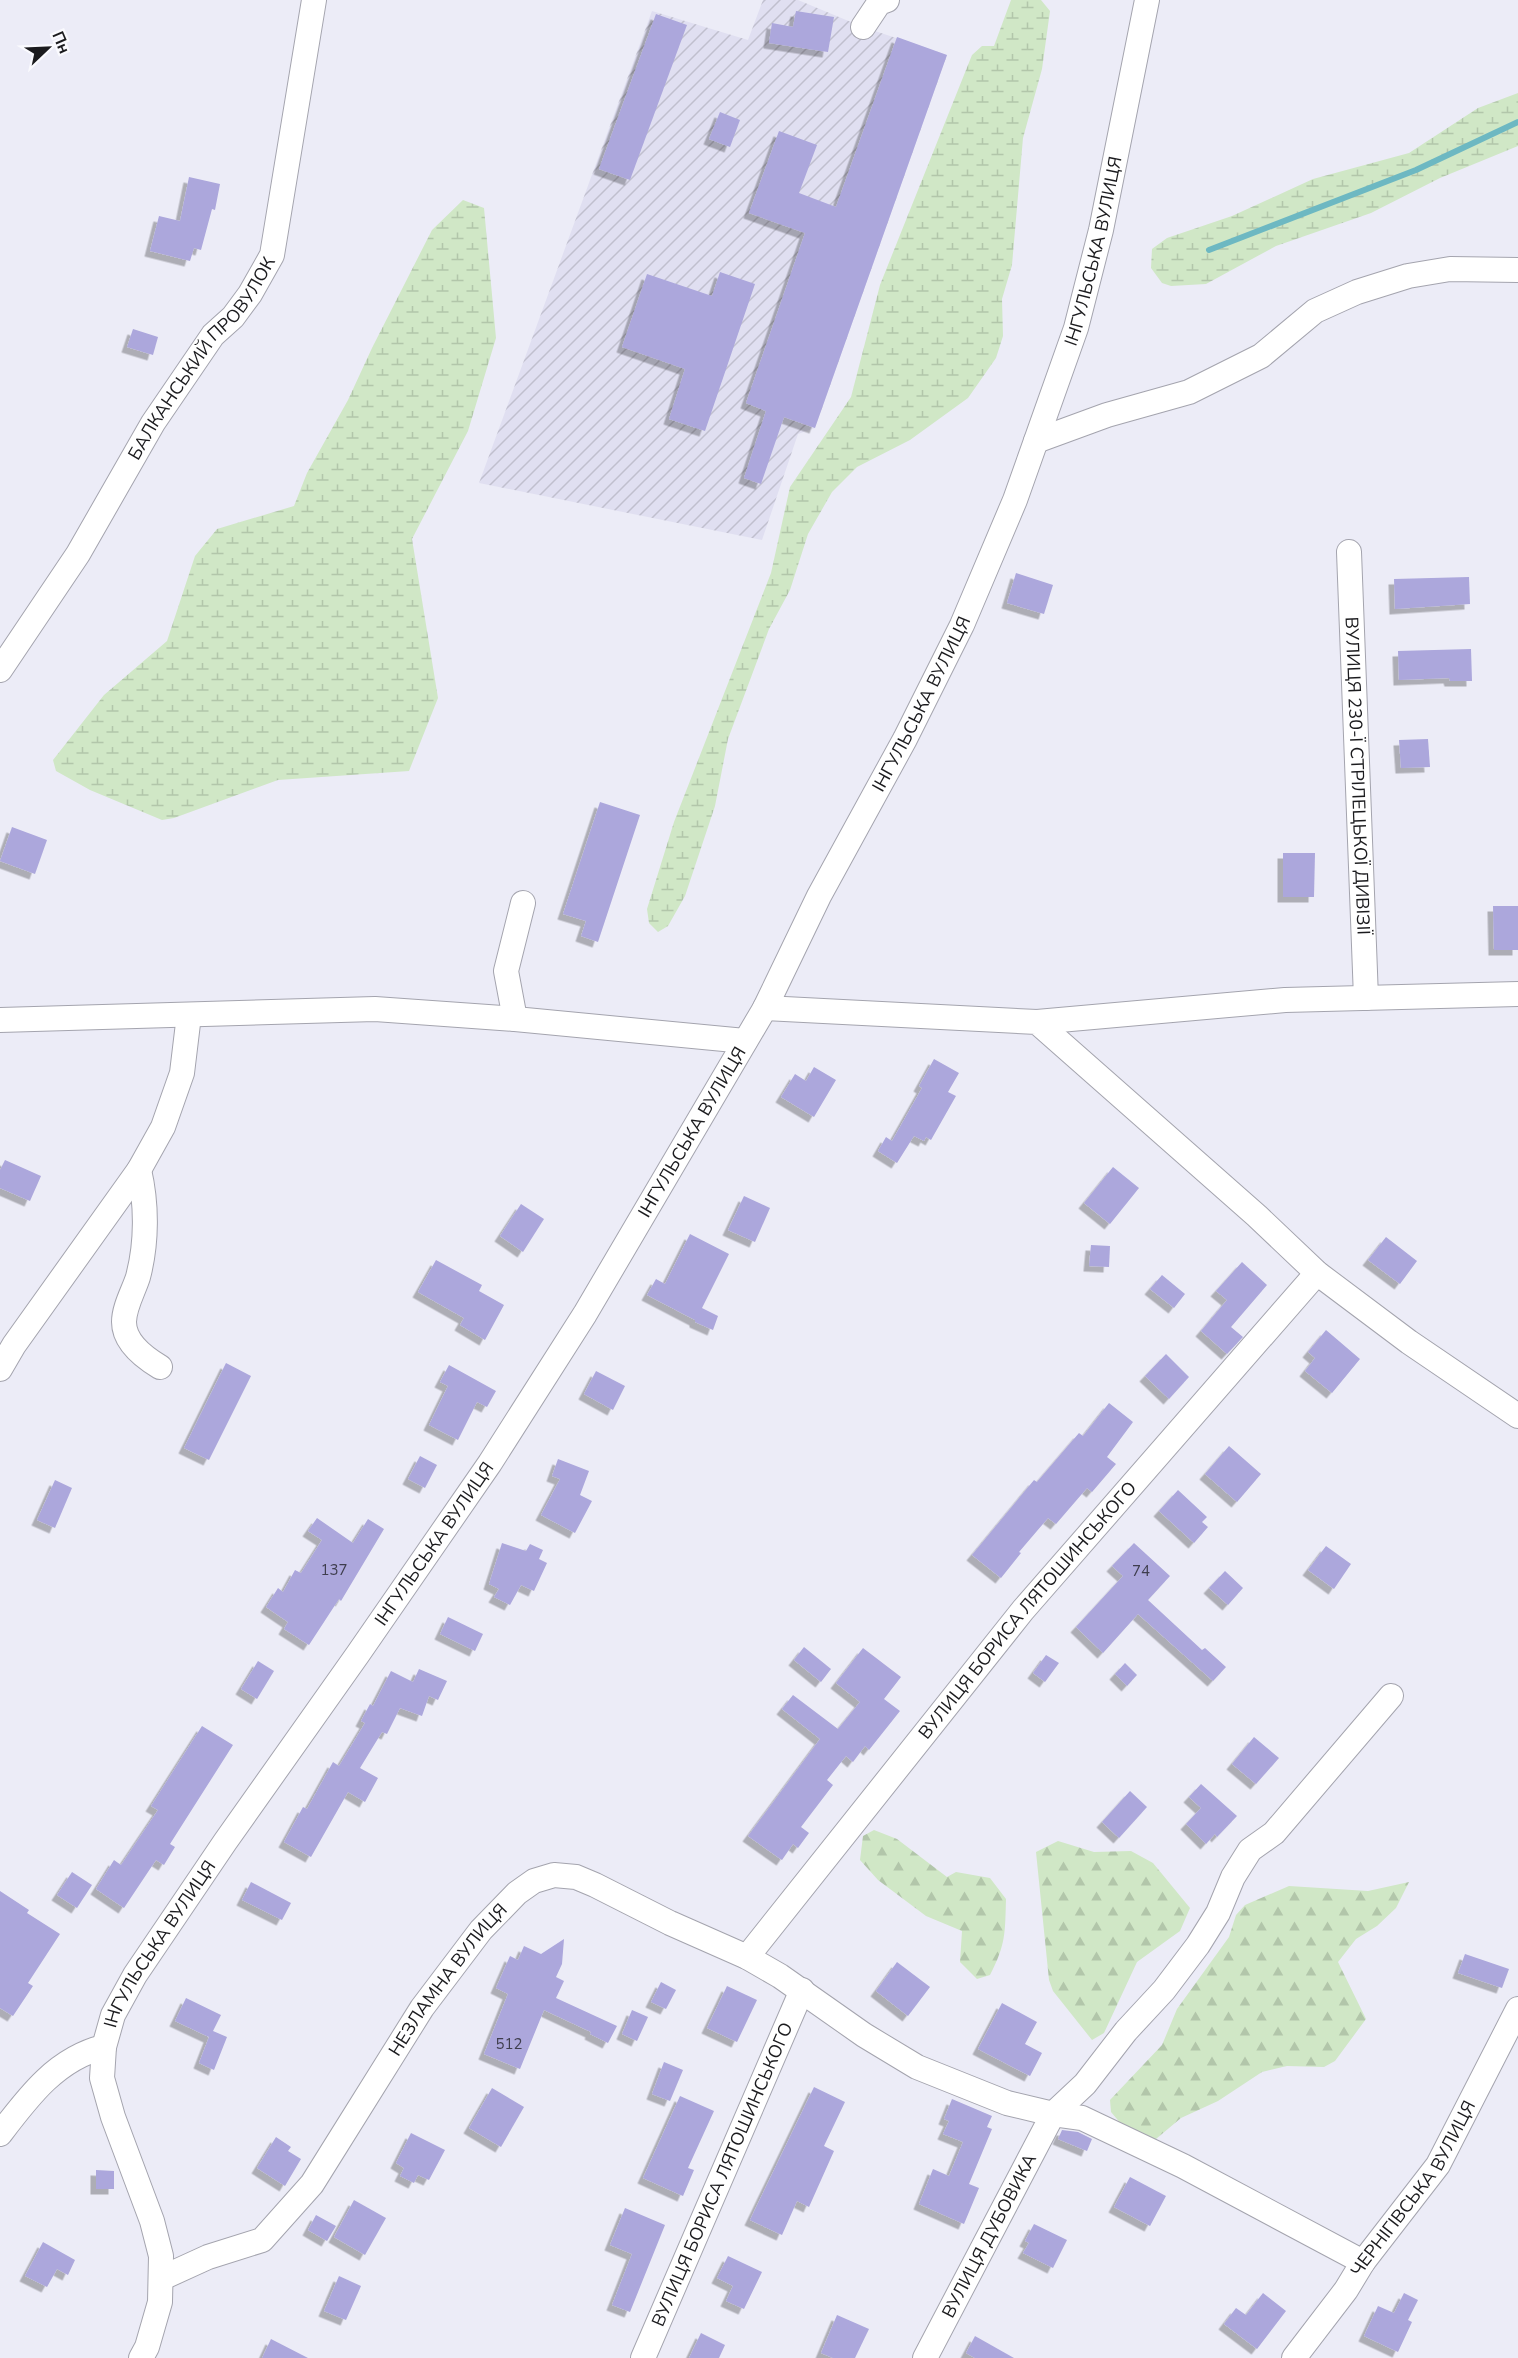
<svg xmlns="http://www.w3.org/2000/svg" width="1518" height="2358" font-family="'Nunito Sans',sans-serif">
	<style>
		.industrial { fill: url(#industrial-furrows) }
		.forest { fill: url(#forest-firs) }
		.wetland { fill: url(#wetland-marsh) }
		.lines { fill: none; stroke-linecap: round; stroke-linejoin: round }
		.stream { stroke: #6db8c2; stroke-width: 6 }
		.building { fill: #aca7dc; filter: url(#shadow) }
		.minor-casing { stroke: #a4a4ae; stroke-width: 26 }
		.minor { stroke: #fff; stroke-width: 24 }
		.labels { text-anchor: middle; stroke-width: 4.5; stroke-linejoin: round; paint-order: stroke }
		.number-label { font-size: 15px; fill: #3f3e4e }
		.street-label { font-size: 18px; fill: #1b1b1e; stroke: #fafafe }
	</style>
	<defs>
		<pattern id="industrial-furrows" width="10" height="10" patternUnits="userSpaceOnUse" patternTransform="scale(1.5)"><rect width="10" height="10" fill="#e0dff1"/><path d="M-1 1l2-2M0 10L10 0M9 11l2-2" fill="none" stroke="#c0bfce"/></pattern>
		<pattern id="forest-firs" width="22" height="20" patternUnits="userSpaceOnUse" patternTransform="scale(1.5)"><rect width="22" height="20" fill="#d0e7c6"/><path d="M5 1l3.5 6h-7zM16 11l3.5 6h-7z" fill="#b2c6aa"/></pattern>
		<pattern id="wetland-marsh" width="20" height="14" patternUnits="userSpaceOnUse" patternTransform="scale(1.5)"><rect width="20" height="14" fill="#d0e7c6"/><path d="M1 5h8M5 5V1M11 12h8M15 12V8" fill="none" stroke="#b2c6aa"/></pattern>
		<filter id="shadow"><feDropShadow dx="-5.5" dy="5.5" stdDeviation="0" flood-color="#0004"/></filter>
	</defs>
	<rect width="100%" height="100%" fill="#ececf7"/>
	<path class="industrial" d="M763 0H798L863 27 947 55 815 428 798 434 762 540 479 483 652 11 748 40Z"/>
	<g class="forest">
		<path d="M874 1830 897 1839 947 1877 956 1872 990 1878 1006 1899C1005 1933 1006 1944 990 1975L977 1979 960 1962 962 1931 926 1916 878 1880 860 1860 863 1836Z"/>
		<path d="M1058 1841 1094 1852 1131 1851 1153 1863 1190 1908 1180 1931 1137 1962 1104 2033 1092 2040 1053 1991 1049 1980 1036 1852Z"/>
		<path d="M1409 1882 1396 1908 1377 1926 1356 1939 1338 1962 1366 2019 1335 2061 1324 2067 1287 2066 1262 2072 1218 2101 1181 2118 1150 2144H1138L1111 2112 1110 2100 1162 2045 1177 2009 1229 1937 1236 1915 1245 1905 1289 1886 1368 1891Z"/>
	</g>
	<g class="wetland">
		<path d="M1011 0H1041L1050 11 1042 69 1023 138 1012 265 1002 299 1003 336 996 358 968 398 910 440 857 467 832 492 808 534 790 590 769 629 728 739 715 806 685 896 668 926 658 932 649 923 647 909 674 822 771 573 790 487 851 397 880 285 972 55 982 46H994Z"/>
		<path d="M1518 93V146L1440 178 1371 213 1276 246 1206 284 1171 286 1162 283 1151 268 1152 249 1167 238 1232 216 1313 179 1409 153 1478 108Z"/>
		<path d="M463 200 484 208 496 338 468 431 412 539 438 698 409 771 278 780 174 818 162 820 90 790 56 771 53 760 104 695 167 641 195 556 217 529 294 506 307 473 348 400 372 348 432 230Z"/>
	</g>
	<g class="lines">
		<path class="stream" d="M1209 250 1416 170 1518 122"/>
	</g>
	<g class="building">
		<path d="M796 11 834 17 828 52 769 43 772 23 793 27Z"/>
		<path d="M656 14 687 25 630 180 599 169Z"/>
		<path d="M897 37 947 55 815 428 784 417 761 484 744 478 766 411 746 403 805 233 749 213 779 131 817 145 799 193 836 207Z"/>
		<path d="M720 112 740 120 730 147 709 139Z"/>
		<path d="M189 177 220 184 215 210 212 209 201 250 194 248 190 261 150 251 159 216 180 221Z"/>
		<path d="M720 272 755 284 705 431 669 419 685 369 622 347 647 274 712 296Z"/>
		<path d="M133 329 158 337 153 355 127 347Z"/>
		<path d="M1016 573 1053 585 1044 614 1007 603Z"/>
		<path d="M1469 577 1470 604 1395 609 1394 579Z"/>
		<path d="M1471 649 1472 681H1450L1449 678 1399 680 1398 651Z"/>
		<path d="M1428 739 1430 767 1401 768 1399 740Z"/>
		<path d="M600 802 640 815 598 942 581 936 586 921 563 914Z"/>
		<path d="M12 827 47 840 35 874 0 861Z"/>
		<path d="M1283 853H1315L1314 897H1283Z"/>
		<path d="M1493 906H1518V950H1494Z"/>
		<path d="M934 1059 959 1073 948 1092 956 1096 931 1140 926 1137 924 1141 914 1136 897 1163 878 1151 886 1137 892 1141 922 1088 919 1086Z"/>
		<path d="M814 1067 836 1080 814 1117 781 1097 795 1074 806 1081Z"/>
		<path d="M5 1160 41 1176 30 1201 0 1188V1170Z"/>
		<path d="M1113 1167 1139 1188 1110 1224 1084 1203Z"/>
		<path d="M744 1196 770 1208 755 1242 728 1230Z"/>
		<path d="M521 1204 544 1219 523 1252 500 1236Z"/>
		<path d="M690 1234 729 1254 702 1308 718 1316 713 1330 695 1322V1320L647 1295 656 1279 665 1284Z"/>
		<path d="M1386 1237 1417 1261 1400 1284 1368 1260Z"/>
		<path d="M1091 1245 1110 1246 1109 1267 1089 1266Z"/>
		<path d="M436 1260 482 1285 479 1291 504 1305 485 1340 460 1325 464 1318 418 1292Z"/>
		<path d="M1242 1262 1267 1285 1231 1327 1243 1337 1227 1354 1201 1331 1227 1300 1216 1291Z"/>
		<path d="M1162 1275 1185 1294 1174 1308 1150 1289Z"/>
		<path d="M1326 1330 1360 1359 1332 1393 1305 1371 1315 1358 1308 1352Z"/>
		<path d="M1166 1354 1189 1377 1169 1399 1145 1376Z"/>
		<path d="M226 1363 251 1376 209 1460 184 1448Z"/>
		<path d="M449 1365 496 1391 487 1407 477 1402 458 1440 429 1425 448 1386 440 1382Z"/>
		<path d="M596 1371 625 1386 613 1410 584 1394Z"/>
		<path d="M1109 1403 1133 1422 1107 1457 1116 1464 1092 1492 1087 1488 1056 1524 1048 1518 1019 1552 1021 1553 1001 1578 972 1555 1034 1480 1037 1482 1079 1433 1083 1436Z"/>
		<path d="M1229 1446 1261 1474 1237 1502 1205 1474Z"/>
		<path d="M420 1456 437 1465 425 1488 408 1479Z"/>
		<path d="M558 1459 589 1471 580 1495 592 1501 575 1533 541 1515 560 1479 552 1476Z"/>
		<path d="M55 1480 72 1488 55 1528 37 1520Z"/>
		<path d="M1178 1490 1207 1517 1202 1522 1208 1527 1194 1543 1159 1511Z"/>
		<path d="M317 1518 353 1543 368 1519 384 1529 341 1601 339 1599 309 1645 284 1629 288 1622 266 1607 278 1588 283 1592 295 1570 301 1573 322 1540 308 1531Z"/>
		<path d="M502 1543 526 1551 530 1544 543 1550 539 1559 547 1563 534 1591 521 1585 510 1605 494 1597 499 1589 489 1584Z"/>
		<path d="M1134 1543 1170 1576 1148 1600 1202 1650 1205 1648 1226 1667 1213 1681 1138 1614 1103 1653 1076 1627 1123 1576 1112 1566Z"/>
		<path d="M1326 1546 1351 1564 1334 1589 1308 1570Z"/>
		<path d="M1225 1571 1243 1588 1228 1605 1209 1588Z"/>
		<path d="M448 1617 483 1634 475 1651 440 1634Z"/>
		<path d="M804 1647 831 1669 821 1682 794 1660Z"/>
		<path d="M863 1648 901 1677 884 1699 900 1711 869 1750 865 1746 853 1762 846 1756 827 1780 833 1785 801 1827 809 1833 798 1848 793 1844 782 1860 748 1836 820 1739 782 1709 793 1695 838 1729 860 1702 836 1683Z"/>
		<path d="M1046 1655 1059 1663 1045 1682 1033 1673Z"/>
		<path d="M258 1661 274 1671 257 1699 241 1689Z"/>
		<path d="M1125 1663 1137 1675 1127 1686 1115 1674Z"/>
		<path d="M419 1669 447 1681 438 1700 429 1696 422 1716 400 1708 387 1734 382 1732 360 1768 378 1778 365 1802 348 1792 311 1857 284 1842 303 1807 307 1809 333 1762 339 1766 365 1723 361 1721 370 1704 373 1706 391 1671 413 1682Z"/>
		<path d="M202 1726 233 1745 170 1844 175 1847 164 1865 156 1860 124 1908 96 1889 114 1860 121 1865 158 1810 151 1806Z"/>
		<path d="M1254 1737 1279 1758 1256 1784 1232 1764Z"/>
		<path d="M1201 1784 1237 1816 1217 1837 1215 1834 1206 1844 1186 1824 1201 1808 1189 1797Z"/>
		<path d="M1130 1791 1147 1807 1119 1838 1102 1822Z"/>
		<path d="M72 1872 92 1885 77 1908 57 1895Z"/>
		<path d="M251 1882 291 1903 282 1920 242 1900Z"/>
		<path d="M0 1891 29 1910 27 1913 60 1934 28 1983 33 1986 13 2016 0 2008Z"/>
		<path d="M564 1939 562 1964 556 1977 564 1981 556 1998 617 2026 608 2043 590 2034 591 2032 544 2010 520 2069 484 2054 508 1994 496 1988 510 1956 518 1960 524 1946 541 1954Z"/>
		<path d="M1465 1954 1509 1969 1502 1988 1458 1973Z"/>
		<path d="M897 1962 930 1987 908 2016 876 1991Z"/>
		<path d="M661 1982 676 1990 666 2009 651 2002Z"/>
		<path d="M727 1986 757 2000 737 2042 707 2028Z"/>
		<path d="M186 1998 221 2015 213 2031 227 2037 214 2070 199 2063 209 2037 175 2021Z"/>
		<path d="M1002 2003 1037 2022 1025 2044 1042 2053 1030 2076 978 2049Z"/>
		<path d="M632 2010 648 2017 637 2041 622 2034Z"/>
		<path d="M664 2062 683 2070 670 2101 652 2094Z"/>
		<path d="M814 2087 845 2102 824 2146 834 2151 809 2207 797 2201 782 2235 750 2220Z"/>
		<path d="M492 2088 524 2107 501 2147 469 2128Z"/>
		<path d="M680 2096 714 2111 688 2168 694 2170 683 2196 643 2178Z"/>
		<path d="M952 2099 992 2116 987 2127 992 2129 969 2184 979 2188 964 2224 919 2204 933 2169 949 2176 963 2142 943 2134 949 2121 944 2119Z"/>
		<path d="M1062 2130 1078 2132 1092 2139 1087 2151 1058 2139Z"/>
		<path d="M411 2133 445 2150 429 2180 418 2175 414 2183 400 2176 404 2168 396 2163Z"/>
		<path d="M276 2137 291 2147 288 2151 301 2159 285 2186 257 2168Z"/>
		<path d="M96 2170 114 2171V2189H96Z"/>
		<path d="M1130 2177 1166 2196 1150 2226 1114 2207Z"/>
		<path d="M354 2200 386 2218 365 2255 334 2237Z"/>
		<path d="M625 2208 665 2225 630 2312 612 2305 632 2254 610 2245Z"/>
		<path d="M316 2215 336 2226 327 2241 308 2230Z"/>
		<path d="M1034 2224 1067 2240 1053 2268 1023 2253 1029 2243 1025 2241Z"/>
		<path d="M43 2242 75 2260 68 2275 57 2269 47 2287 25 2276Z"/>
		<path d="M728 2256 762 2272 744 2309 726 2301 733 2286 717 2278Z"/>
		<path d="M339 2276 361 2286 346 2320 324 2311Z"/>
		<path d="M1263 2293 1286 2311 1257 2349 1224 2324 1236 2308 1246 2315Z"/>
		<path d="M1404 2293 1418 2300 1408 2320 1412 2322 1398 2352 1364 2336 1378 2306 1394 2313Z"/>
		<path d="M837 2315 869 2329 855 2358H833L821 2353Z"/>
		<path d="M701 2333 725 2345 719 2358H689Z"/>
		<path d="M975 2336 1014 2358H975L966 2353Z"/>
		<path d="M271 2339 308 2358H262Z"/>
	</g>
	<g class="lines">
		<defs>
			<g id="minor">
				<path d="M863 27 879 3 887 0"/>
				<path d="M1036 441 1107 415 1189 392 1261 356 1315 311 1357 292 1408 276 1450 269 1518 270"/>
				<path id="s1" d="M1349 552 1366 998"/>
				<path id="s2" d="M0 670 78 554 153 423 213 335 233 317 250 294 272 255 314 0"/>
				<path d="M765 1008 1037 1022 1257 1216 1317 1273 1409 1342 1518 1416"/>
				<path d="M515 1019 506 971 523 903"/>
				<path d="M0 1020 375 1009 515 1019 745 1041"/>
				<path d="M1037 1022 1285 1000 1518 994"/>
				<path d="M139 1170C147 1204 147 1243 138 1277 134 1290 124 1307 124 1322 124 1342 145 1358 160 1367"/>
				<path d="M0 1369 14 1345 139 1170 163 1127 182 1073 189 1015"/>
				<path id="s3" d="M747 1957 1023 1610 1317 1273"/>
				<path d="M0 2134C28 2097 57 2058 104 2047"/>
				<path id="s4" d="M162 2278 208 2257 262 2240 312 2184 422 2008 481 1930 517 1893 534 1881 554 1875 576 1877 595 1885 670 1923 747 1957 780 1976 864 2035 917 2067 1007 2103 1053 2114 1082 2118 1183 2166 1363 2262"/>
				<path id="s5" d="M141 2358 147 2347 160 2302 161 2256 152 2221 113 2117 102 2078 104 2047 113 2015 135 1975 225 1842 358 1654 490 1463 585 1314 765 1008 819 896 905 739 962 625 1015 500 1076 328 1101 230 1147 0"/>
				<path id="s6" d="M643 2358 802 1990"/>
				<path id="s7" d="M925 2358 1053 2114 1085 2084 1126 2031 1164 1990 1198 1945 1218 1913 1233 1877 1250 1850 1274 1833 1391 1696"/>
				<path id="s8" d="M1294 2358 1346 2290 1363 2262 1438 2165 1518 2009"/>
			</g>
		</defs>
		<use href="#minor" class="minor-casing"/>
		<use href="#minor" class="minor"/>
	</g>
	<g class="labels">
		<g class="number-label">
			<text x="334" y="1575">137</text>
			<text x="1141" y="1576">74</text>
			<text x="509" y="2049">512</text>
		</g>
		<g class="street-label">
			<text dy="6" stroke="none"><textPath href="#s5" startOffset="2386">ІНГУЛЬСЬКА ВУЛИЦЯ</textPath></text>
			<text dy="6" stroke="none"><textPath href="#s2" startOffset="372">БАЛКАНСЬКИЙ ПРОВУЛОК</textPath></text>
			<text dy="6" stroke="none"><textPath href="#s5" startOffset="1900">ІНГУЛЬСЬКА ВУЛИЦЯ</textPath></text>
			<text dy="6" stroke="none"><textPath href="#s1" startOffset="224">ВУЛИЦЯ 230-Ї СТРІЛЕЦЬКОЇ ДИВІЗІЇ</textPath></text>
			<text dy="6" stroke="none"><textPath href="#s5" startOffset="1414">ІНГУЛЬСЬКА ВУЛИЦЯ</textPath></text>
			<text dy="6" stroke="none"><textPath href="#s5" startOffset="928">ІНГУЛЬСЬКА ВУЛИЦЯ</textPath></text>
			<text dy="6" stroke="none"><textPath href="#s3" startOffset="446">ВУЛИЦЯ БОРИСА ЛЯТОШИНСЬКОГО</textPath></text>
			<text dy="6" stroke="none"><textPath href="#s5" startOffset="442">ІНГУЛЬСЬКА ВУЛИЦЯ</textPath></text>
			<text dy="6" stroke="none"><textPath href="#s4" startOffset="428">НЕЗЛАМНА ВУЛИЦЯ</textPath></text>
			<text dy="6" stroke="none"><textPath href="#s6" startOffset="200">ВУЛИЦЯ БОРИСА ЛЯТОШИНСЬКОГО</textPath></text>
			<text dy="6" stroke="none"><textPath href="#s8" startOffset="208">ЧЕРНІГІВСЬКА ВУЛИЦЯ</textPath></text>
			<text dy="6" stroke="none"><textPath href="#s7" startOffset="138">ВУЛИЦЯ ДУБОВИКА</textPath></text>
		</g>
	</g>
	<g transform="translate(48 48) rotate(67)" stroke="#fafafe" stroke-width="4.5" paint-order="stroke">
	<path d="M0-4.5L10 22L0 15L-10 22Z" fill="#1b1b1e"/>
	<text y="-9" font-size="16" font-weight="bold" text-anchor="middle" fill="#1b1b1e">Пн</text>
	</g>
</svg>
